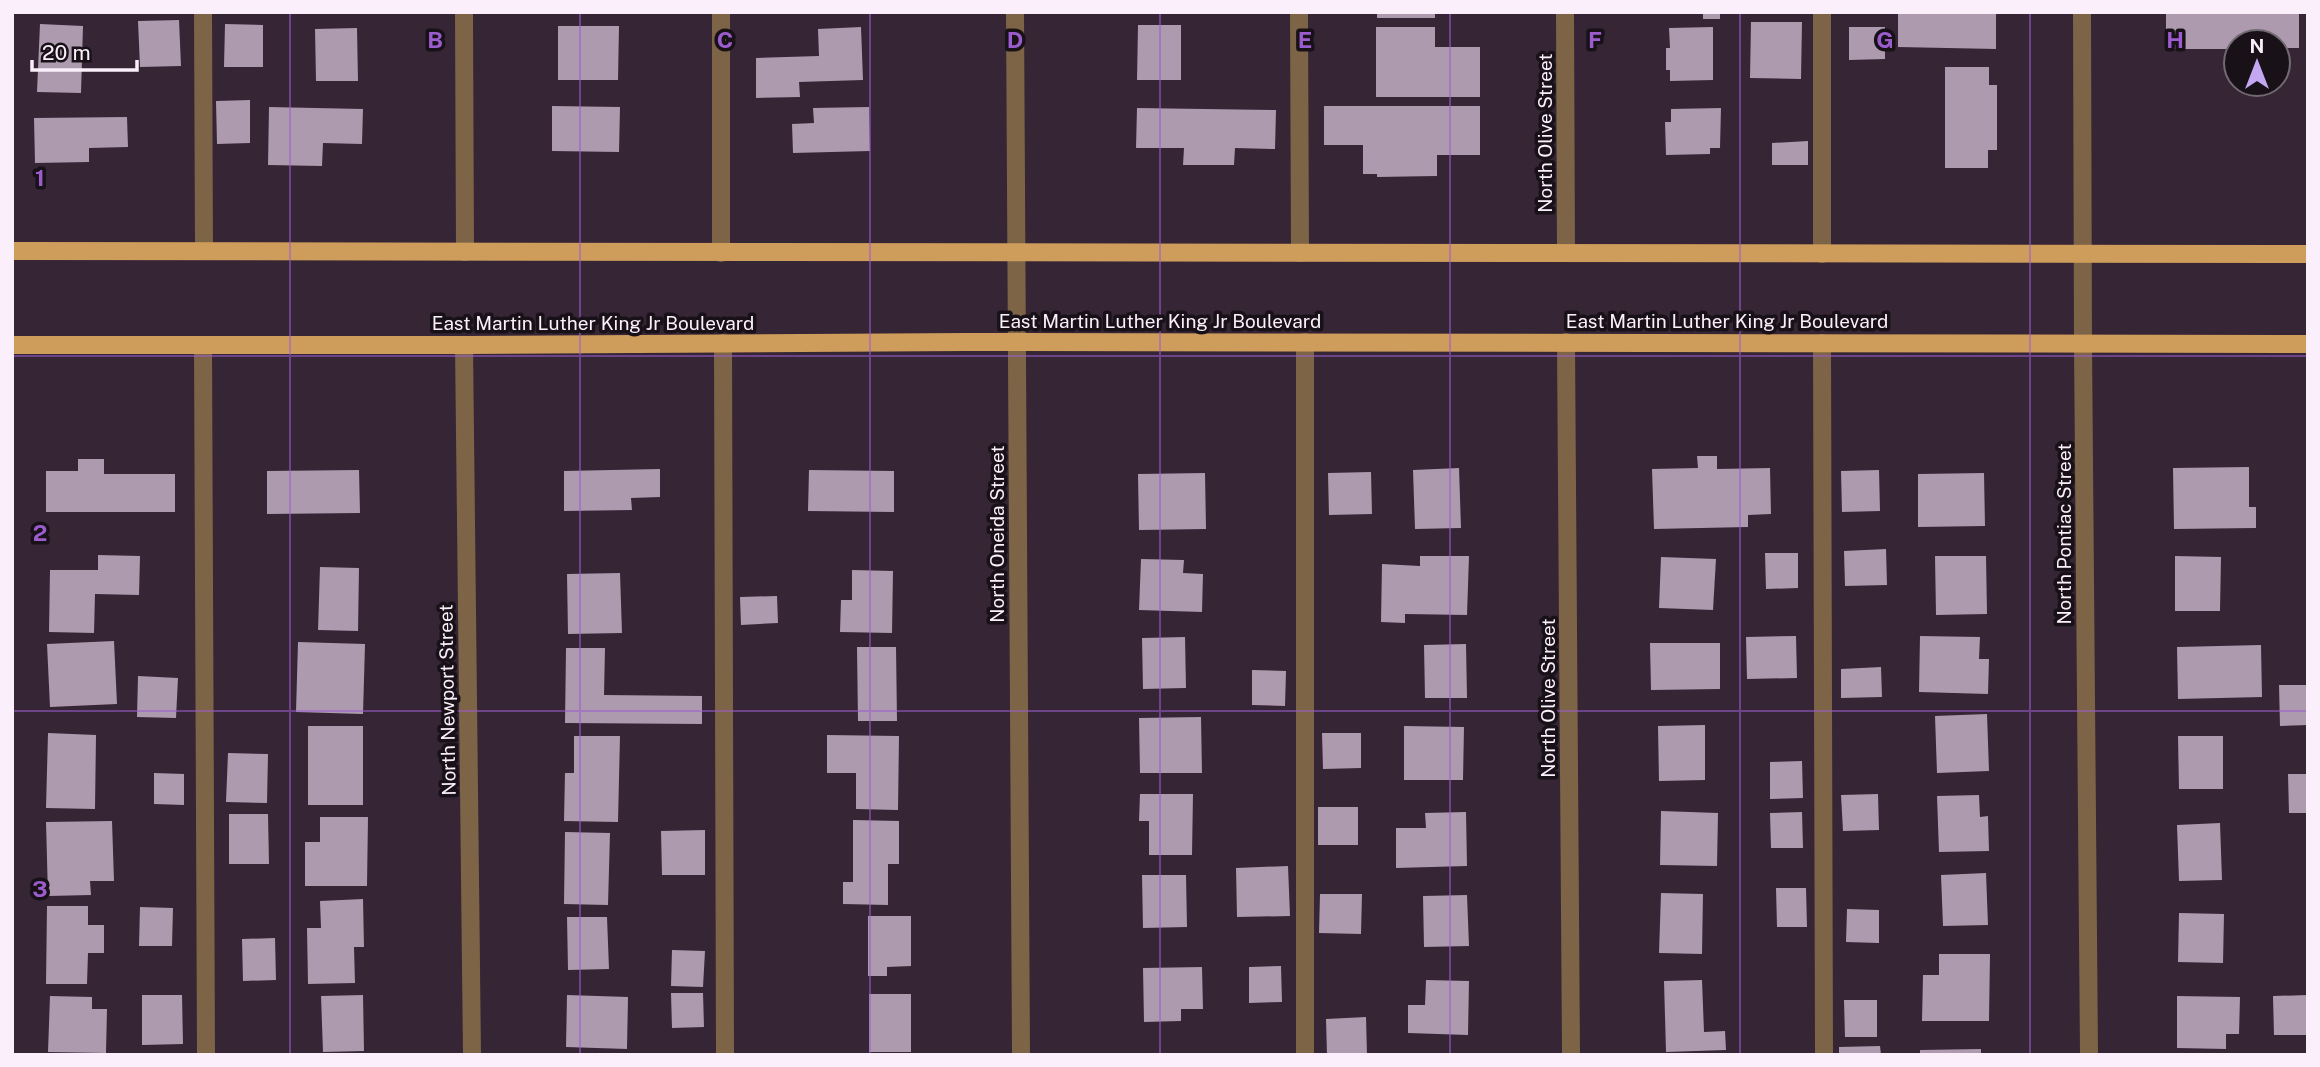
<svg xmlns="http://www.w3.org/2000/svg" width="2320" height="1067" font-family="'Public Sans',sans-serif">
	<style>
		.building { fill: #ae9aae }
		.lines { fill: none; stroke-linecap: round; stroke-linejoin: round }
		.minor { stroke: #7d6446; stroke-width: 18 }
		.major { stroke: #ce9c5b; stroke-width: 18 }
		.grid { fill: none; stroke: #9b5dce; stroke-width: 2; stroke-opacity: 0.55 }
		.labels { text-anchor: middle; stroke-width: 7; stroke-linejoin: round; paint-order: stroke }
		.street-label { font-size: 19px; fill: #faeffa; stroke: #181118 }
		.grid-label { font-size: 23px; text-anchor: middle; font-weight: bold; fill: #9b5dce; stroke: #181118; stroke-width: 7; stroke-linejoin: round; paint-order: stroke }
	</style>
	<rect width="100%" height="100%" fill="#352535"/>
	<g class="building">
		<rect x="1377" y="12" width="58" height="6"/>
		<rect x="1703" y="12" width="17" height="7"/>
		<path d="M1898 12H1996V49L1898 47Z"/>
		<path d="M2166 12H2299V48H2278V42H2236V49H2166Z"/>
		<path d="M179 20 181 66 140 67 138 21Z"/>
		<path d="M1751 22H1802L1801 79 1750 78Z"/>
		<path d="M40 24 83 26 81 93 37 92Z"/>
		<path d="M225 24 263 25V67H224Z"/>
		<path d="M1138 25H1181V80H1137Z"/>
		<path d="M558 26H619L618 80H558Z"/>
		<path d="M861 27 863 80 799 82 800 97 756 98V58L819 56 818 29Z"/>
		<path d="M1376 27H1435V47H1480V97H1376Z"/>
		<path d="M1713 27V80L1670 81V70H1666V48H1670L1669 28Z"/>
		<path d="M1849 27H1885V59L1849 60Z"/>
		<path d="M357 28 358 81H316L315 29Z"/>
		<path d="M1945 67H1989V85H1997V150H1988V168H1945Z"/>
		<path d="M250 100V143L217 144 216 101Z"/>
		<path d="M552 106 620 107 619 152 552 151Z"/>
		<path d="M1324 106H1480V155H1437V176L1377 177V174H1363V145H1324Z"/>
		<path d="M269 107 363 109 362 144 323 143 322 166 268 165Z"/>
		<path d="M869 107 870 151 793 153 792 124 814 123 813 108Z"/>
		<path d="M1137 108 1276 110 1275 149 1235 148 1234 165H1183L1184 148H1136Z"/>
		<path d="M1721 108 1720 148H1710V154L1666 155 1665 122H1671V109Z"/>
		<path d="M127 117 128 147 89 148V162L35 163 34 118Z"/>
		<path d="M1808 141V165H1772V143Z"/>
		<path d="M1697 456H1717V469L1770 468 1771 514 1748 515V527L1654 529 1652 469 1698 468Z"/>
		<path d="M78 459H104V474H175V512H46V471H78Z"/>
		<path d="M2249 467V507H2256V528L2174 529 2173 468Z"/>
		<path d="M1459 468 1461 528 1415 529 1413 470Z"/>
		<path d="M660 469V497L631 498 632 510 564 511V471Z"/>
		<path d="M359 470 360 513 267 514V471Z"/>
		<path d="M809 470 894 471V512L808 511Z"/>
		<path d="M1879 470 1880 511 1842 512 1841 471Z"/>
		<path d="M1371 472 1372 514 1329 515 1328 473Z"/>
		<path d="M1205 473 1206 529 1139 530 1138 474Z"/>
		<path d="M1984 473 1985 526 1918 527V474Z"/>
		<path d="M1886 549 1887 585 1845 586 1844 551Z"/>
		<path d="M1765 553H1798V588L1766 589Z"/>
		<path d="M98 555 140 556 139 595 95 594 94 633 49 632 50 570H98Z"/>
		<path d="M1420 556H1469L1467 615 1405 614V623L1381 622 1382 564 1420 566Z"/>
		<path d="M1935 556H1986L1987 614 1936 615Z"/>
		<path d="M2175 556 2221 557 2220 611H2175Z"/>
		<path d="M1661 557 1716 559 1713 610 1659 608Z"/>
		<path d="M1141 559 1184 560 1183 573 1203 574 1202 612 1139 610Z"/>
		<path d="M320 567 359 568 358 631 318 630Z"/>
		<path d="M852 570 893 571 892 633 840 632 841 600H852Z"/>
		<path d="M620 573 622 633 568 634 567 574Z"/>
		<path d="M777 596 778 623 741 625 740 597Z"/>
		<path d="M1796 636 1797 678 1747 679 1746 637Z"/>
		<path d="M1920 636 1980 637 1979 659H1989L1988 694 1919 692Z"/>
		<path d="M1185 637 1186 688 1143 689 1142 638Z"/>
		<path d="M114 641 117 704 50 707 47 644Z"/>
		<path d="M298 642 365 644 363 714 296 712Z"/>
		<path d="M1650 643H1720V689L1651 690Z"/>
		<path d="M1466 644 1467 698H1425L1424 645Z"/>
		<path d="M2261 645 2262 697 2178 699 2177 647Z"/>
		<path d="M857 647H896L897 721H858Z"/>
		<path d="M566 648H605L604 695 702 696V724L565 723Z"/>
		<path d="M1881 667 1882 697 1841 698V669Z"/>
		<path d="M1252 670 1286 671 1285 706 1252 705Z"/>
		<path d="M138 676 178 678 176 718 137 717Z"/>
		<path d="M2279 685H2308V725L2280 726Z"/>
		<path d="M1987 714 1989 771 1937 773 1935 716Z"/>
		<path d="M1201 717 1202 773H1140L1139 718Z"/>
		<path d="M1705 725V780L1659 781 1658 726Z"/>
		<rect x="308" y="726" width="55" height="79"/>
		<path d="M1404 726 1464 727 1463 780H1404Z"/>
		<path d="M48 733 96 735 95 809 46 808Z"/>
		<path d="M1322 733H1361V768L1323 769Z"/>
		<path d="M827 735 899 736 898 810 856 809V773H827Z"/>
		<path d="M574 736H620L618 822 564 821 565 773H574Z"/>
		<path d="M2178 736H2223V789H2179Z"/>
		<path d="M228 753 268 754 267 803 226 802Z"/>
		<path d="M1802 761 1803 798 1770 799V762Z"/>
		<path d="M154 773 184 774V805L154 804Z"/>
		<path d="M2288 774H2308V813H2289Z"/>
		<path d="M1140 794H1193L1192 855H1149V821H1139Z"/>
		<path d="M1878 794 1879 830 1843 831 1841 795Z"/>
		<path d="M1979 795 1980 817 1988 816 1989 851 1939 852 1937 796Z"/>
		<rect x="1318" y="807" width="40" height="38"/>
		<path d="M1661 811 1718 813 1717 866 1660 865Z"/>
		<path d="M1466 812 1467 866 1396 868V828H1426L1425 813Z"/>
		<path d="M1802 812 1803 848H1771L1770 813Z"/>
		<path d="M229 814H268L269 864H229Z"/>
		<path d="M320 817H368L367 886H305V842H320Z"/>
		<path d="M853 820 899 821V864H888V905L843 904V882H853Z"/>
		<path d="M112 821 114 881H90L91 895 48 896 46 822Z"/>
		<path d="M2220 823 2222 880 2179 881 2177 825Z"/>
		<path d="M705 830V875H662L661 831Z"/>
		<path d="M565 832 610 833 608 905 564 904Z"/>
		<path d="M1288 866 1290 916 1237 917 1236 868Z"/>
		<path d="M1986 873 1988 925 1943 926 1941 875Z"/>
		<path d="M1142 875H1186L1187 927 1143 928Z"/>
		<path d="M1776 888H1806L1807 927H1777Z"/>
		<path d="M1661 893 1703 894 1702 954 1659 953Z"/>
		<path d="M1320 894H1362L1361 934 1319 933Z"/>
		<path d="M1467 895 1469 946 1424 947 1423 896Z"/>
		<path d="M363 899 364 947H354L355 983 308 984 307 928H321L320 901Z"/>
		<path d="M47 906H88V925H104V953H88L87 984H46Z"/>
		<path d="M140 907 173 908 172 946H139Z"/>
		<path d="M1847 909 1879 910V943L1846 942Z"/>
		<path d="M2179 913 2224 914 2223 963 2178 962Z"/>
		<path d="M868 916H911V966L887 967V976H868Z"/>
		<path d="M567 917H607L609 969 568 970Z"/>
		<path d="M275 938 276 980 243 981 242 939Z"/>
		<path d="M672 950 705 951 703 987 671 986Z"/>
		<path d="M1939 954H1990L1989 1021H1922L1923 975H1939Z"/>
		<path d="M1281 966 1282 1002 1249 1003V967Z"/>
		<path d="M1202 967 1203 1009H1181V1021L1144 1022 1143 968Z"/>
		<path d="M1426 980 1469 981 1468 1035 1408 1033V1005H1425Z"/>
		<path d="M1702 980 1704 1032 1725 1031 1726 1050 1666 1052 1664 981Z"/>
		<path d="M671 993H703L704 1027 672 1028Z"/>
		<rect x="869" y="994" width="42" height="58"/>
		<path d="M142 995H182L183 1044 142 1045Z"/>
		<path d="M363 995 364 1051 323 1052 321 996Z"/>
		<path d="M567 995 628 997 627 1049 566 1047Z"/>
		<path d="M2308 995V1035H2274L2273 996Z"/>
		<path d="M50 996 92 997V1009H107L106 1053 48 1052Z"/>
		<path d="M2177 996 2240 997 2239 1034H2226V1049L2177 1048Z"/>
		<path d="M1844 1000H1877V1037H1845Z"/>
		<path d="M1366 1017 1367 1055H1327L1326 1019Z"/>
		<path d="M1880 1046 1881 1055H1839V1047Z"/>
		<path d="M1981 1049V1055H1920V1050Z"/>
	</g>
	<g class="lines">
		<g class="minor">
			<path d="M203 12 204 251"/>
			<path d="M464 12 465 252"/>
			<path d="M721 12V253"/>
			<path d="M1015 12 1021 1055"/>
			<path d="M1299 12 1300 253"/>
			<path d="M1565 12 1566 253"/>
			<path d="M1822 12V254"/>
			<path d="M2082 12 2083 344 2089 1055"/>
			<path d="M1305 342V1055"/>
			<path d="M1566 342 1571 1055"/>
			<path d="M723 343 725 1055"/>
			<path d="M1822 343 1824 1055"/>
			<path d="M203 345 206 1055"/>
			<path d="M464 345 472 1055"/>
		</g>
		<g class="major">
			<path d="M12 251 2308 254"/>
			<path d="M12 345H464L966 342 2308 344"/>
		</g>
	</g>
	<path class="grid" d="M290 12V1055M580 12V1055M870 12V1055M1160 12V1055M1450 12V1055M1740 12V1055M2030 12V1055M12 356H2308M12 711H2308"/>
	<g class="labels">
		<g class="street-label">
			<text transform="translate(1545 133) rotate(-90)" y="7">North Olive Street</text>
			<text x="1160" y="328">East Martin Luther King Jr Boulevard</text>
			<text x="1727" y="328">East Martin Luther King Jr Boulevard</text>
			<text x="593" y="330">East Martin Luther King Jr Boulevard</text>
			<text transform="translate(997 534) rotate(-90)" y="7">North Oneida Street</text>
			<text transform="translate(2064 534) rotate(-90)" y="7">North Pontiac Street</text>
			<text transform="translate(1548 698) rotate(-90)" y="7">North Olive Street</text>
			<text transform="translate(447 700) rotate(-91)" y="7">North Newport Street</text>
		</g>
	</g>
	<g class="grid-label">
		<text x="435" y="48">B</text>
		<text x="725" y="48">C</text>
		<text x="1015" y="48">D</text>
		<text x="1305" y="48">E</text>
		<text x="1595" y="48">F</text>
		<text x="1885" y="48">G</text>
		<text x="2175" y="48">H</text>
		<text x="40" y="186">1</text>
		<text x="40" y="541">2</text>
		<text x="40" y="897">3</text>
	</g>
	<rect width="2320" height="1067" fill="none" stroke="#faeffa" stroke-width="28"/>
	<g transform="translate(2257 63)"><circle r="33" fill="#181118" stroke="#726a72" stroke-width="2"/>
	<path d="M0-5L12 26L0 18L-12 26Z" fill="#c4a7f1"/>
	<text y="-10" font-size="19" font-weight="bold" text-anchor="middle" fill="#faeffa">N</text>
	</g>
	<path d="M32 60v10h105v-10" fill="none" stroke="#faeffa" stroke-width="3.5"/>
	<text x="42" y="60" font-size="21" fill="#faeffa" stroke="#181118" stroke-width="5" paint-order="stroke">20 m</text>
</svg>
